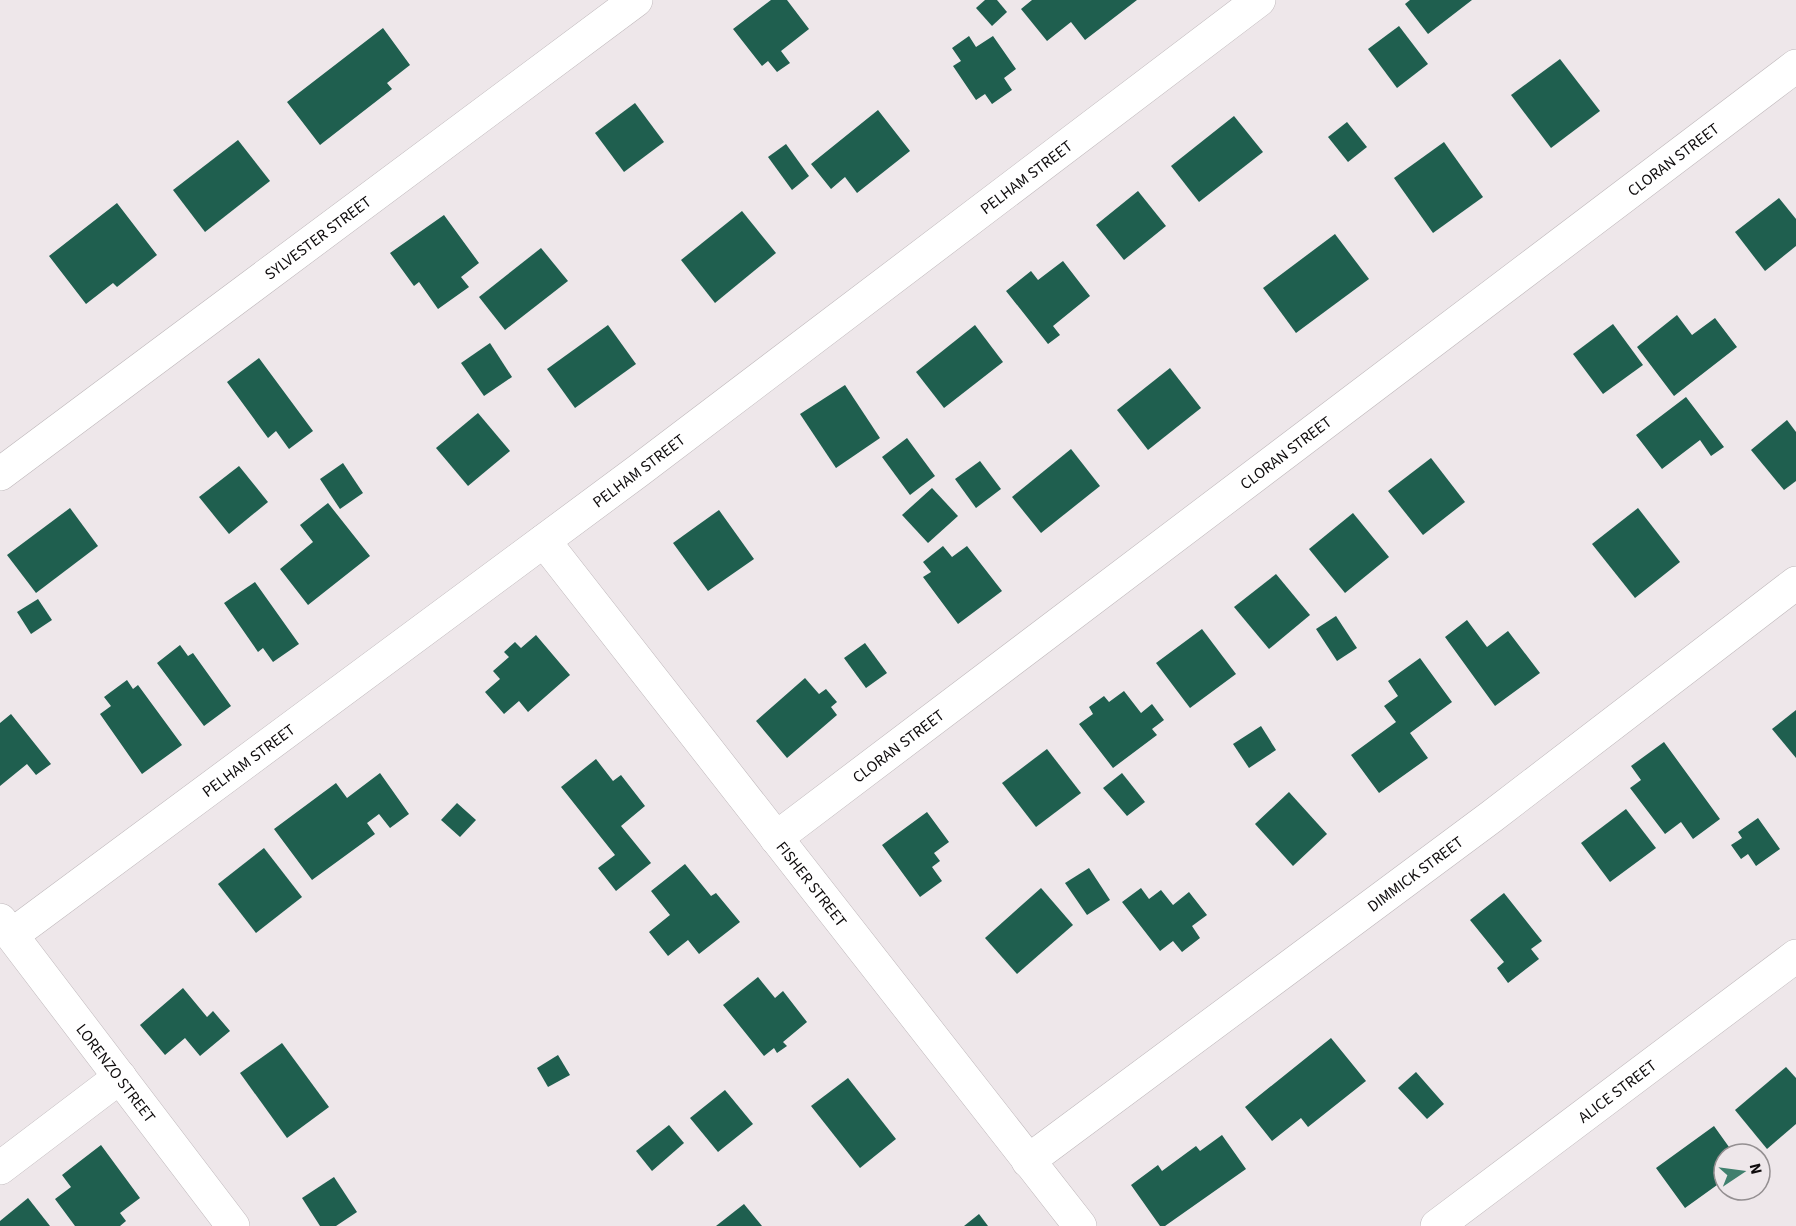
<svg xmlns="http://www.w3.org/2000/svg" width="1796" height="1226" font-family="'Source Sans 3',sans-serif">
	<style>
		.building { fill: #1f5f4f }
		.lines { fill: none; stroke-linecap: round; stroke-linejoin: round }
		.minor-casing { stroke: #bfb8bb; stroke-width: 34 }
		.minor { stroke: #fff; stroke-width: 33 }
		.labels { text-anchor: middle; stroke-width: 6; stroke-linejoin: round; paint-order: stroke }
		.street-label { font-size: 16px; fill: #0e0b0c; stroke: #eee7ea }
	</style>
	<rect width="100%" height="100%" fill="#eee7ea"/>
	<g class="building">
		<path d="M771 0H787L809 29 781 51 790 63 777 72 768 61 762 66 733 29Z"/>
		<path d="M985 0H997L1007 12 992 26 976 8Z"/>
		<path d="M1032 0H1137L1085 40 1071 22 1047 41 1021 9Z"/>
		<path d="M1410 0H1472L1428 34 1405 4Z"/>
		<path d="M1399 26 1428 64 1397 88 1368 49Z"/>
		<path d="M383 28 410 65 387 83 392 89 320 145 287 102Z"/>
		<path d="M969 36 976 47 993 36 1016 69 1004 78 1012 90 992 104 985 94 976 100 953 66 961 61 952 48Z"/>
		<path d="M1560 59 1600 111 1551 148 1511 95Z"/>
		<path d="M635 103 664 142 624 172 595 133Z"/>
		<path d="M878 110 910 151 857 193 845 177 831 189 811 164Z"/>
		<path d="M1234 116 1263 152 1199 202 1171 166Z"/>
		<path d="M1347 122 1367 147 1348 162 1328 137Z"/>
		<path d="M238 140 270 181 205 232 173 190Z"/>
		<path d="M1444 142 1483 197 1433 233 1394 178Z"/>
		<path d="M786 144 809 176 792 190 768 157Z"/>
		<path d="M1138 191 1166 226 1124 260 1096 225Z"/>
		<path d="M1779 198 1796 219V246L1765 271 1735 232Z"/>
		<path d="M117 203 157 255 117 287 113 283 86 304 49 256Z"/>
		<path d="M742 211 776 253 715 303 681 260Z"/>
		<path d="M444 215 479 263 461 277 469 287 438 309 419 282 414 286 390 253Z"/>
		<path d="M1335 234 1369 279 1296 333 1263 288Z"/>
		<path d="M541 248 568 281 505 330 479 297Z"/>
		<path d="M1063 261 1090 296 1053 326 1060 335 1048 344 1006 291 1031 271 1038 280Z"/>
		<path d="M1677 315 1692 335 1715 318 1737 347 1674 396 1637 347Z"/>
		<path d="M1613 324 1643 365 1603 394 1573 354Z"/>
		<path d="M608 325 636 364 575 408 547 369Z"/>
		<path d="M975 325 1003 362 944 408 916 372Z"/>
		<path d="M490 343 512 377 484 396 461 363Z"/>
		<path d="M259 358 313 431 289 449 276 431 268 438 227 382Z"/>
		<path d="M1170 368 1201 408 1148 450 1117 410Z"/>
		<path d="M845 385 880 438 836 468 800 414Z"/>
		<path d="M1686 397 1724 447 1711 456 1700 440 1662 469 1636 435Z"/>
		<path d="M478 413 510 451 468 486 436 448Z"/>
		<path d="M1787 420 1796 432V481L1784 490 1751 450Z"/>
		<path d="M907 438 935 476 910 495 882 457Z"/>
		<path d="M1071 449 1100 486 1041 533 1012 497Z"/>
		<path d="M1431 458 1465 502 1423 535 1388 491Z"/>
		<path d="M980 461 1001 489 976 508 955 479Z"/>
		<path d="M343 463 363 493 340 509 320 479Z"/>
		<path d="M239 466 268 502 229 534 199 497Z"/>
		<path d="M932 488 958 516 928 543 902 515Z"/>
		<path d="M328 503 370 556 308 605 280 569 313 542 300 525Z"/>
		<path d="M70 508 98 546 36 593 7 555Z"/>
		<path d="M1638 508 1680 562 1635 598 1592 544Z"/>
		<path d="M719 510 754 559 708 591 673 543Z"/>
		<path d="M1353 513 1389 557 1345 593 1309 549Z"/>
		<path d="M943 546 952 557 967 546 1002 591 958 624 923 577 931 572 923 562Z"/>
		<path d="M1276 574 1310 615 1269 649 1234 607Z"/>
		<path d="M255 582 299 644 273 662 263 648 258 652 224 603Z"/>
		<path d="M38 599 52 620 31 634 17 612Z"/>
		<path d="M1336 616 1357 648 1337 661 1316 629Z"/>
		<path d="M1467 620 1487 647 1508 631 1540 673 1495 706 1445 637Z"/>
		<path d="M1202 629 1236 674 1190 708 1156 663Z"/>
		<path d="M536 635 570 675 528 712 519 701 504 714 485 692 500 679 493 671 509 657 504 652 515 642 521 648Z"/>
		<path d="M865 643 887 673 866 688 844 658Z"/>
		<path d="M180 645 188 656 193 653 231 706 204 726 157 663Z"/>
		<path d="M1420 658 1452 702 1410 733 1428 758 1379 793 1351 755 1396 722 1384 706 1398 696 1388 681Z"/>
		<path d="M805 678 819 694 826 689 837 702 831 707 837 715 787 758 756 721Z"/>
		<path d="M127 680 133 689 138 685 182 745 142 774 100 714 111 706 104 697Z"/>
		<path d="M1124 691 1141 713 1152 704 1164 720 1152 729 1157 735 1113 768 1079 724 1093 714 1089 707 1104 696 1109 702Z"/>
		<path d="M1796 710V758L1772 729Z"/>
		<path d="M11 714 51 764 36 775 27 764 0 786V723Z"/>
		<path d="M1261 726 1276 750 1249 768 1233 744Z"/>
		<path d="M1664 742 1720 819 1693 839 1681 822 1665 834 1630 788 1641 780 1631 766Z"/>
		<path d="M1047 749 1081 793 1036 827 1002 783Z"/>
		<path d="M596 759 613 781 621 775 645 806 621 826 651 863 616 891 598 868 615 855 561 787Z"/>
		<path d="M380 773 409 814 390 828 379 814 367 823 375 834 312 880 274 829 336 783 347 798Z"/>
		<path d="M1122 773 1145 802 1127 816 1103 788Z"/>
		<path d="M1289 792 1327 834 1293 866 1255 824Z"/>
		<path d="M457 803 476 820 460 837 441 820Z"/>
		<path d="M1626 809 1656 848 1610 882 1581 843Z"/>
		<path d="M927 812 949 842 934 853 940 861 932 867 942 881 920 897 882 845Z"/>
		<path d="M1758 818 1780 849 1756 866 1748 854 1741 859 1731 845 1742 838 1738 832Z"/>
		<path d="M264 848 302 897 256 933 218 884Z"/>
		<path d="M685 864 711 896 716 893 740 922 699 954 688 940 668 956 649 932 670 915 651 891Z"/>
		<path d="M1089 868 1110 900 1087 915 1065 883Z"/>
		<path d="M1041 888 1073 925 1017 974 985 938Z"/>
		<path d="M1141 888 1149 899 1161 890 1173 905 1189 892 1207 915 1192 926 1200 938 1182 952 1173 941 1160 951 1122 902Z"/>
		<path d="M1504 893 1542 941 1531 949 1539 959 1508 983 1497 968 1504 962 1470 920Z"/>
		<path d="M758 977 775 998 783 991 807 1022 783 1042 787 1046 777 1053 774 1048 764 1056 723 1005Z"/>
		<path d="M183 988 207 1017 213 1011 230 1031 200 1056 185 1038 165 1055 140 1025Z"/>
		<path d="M1331 1038 1366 1081 1308 1127 1301 1118 1272 1141 1245 1107Z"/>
		<path d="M282 1043 329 1107 287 1138 240 1073Z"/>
		<path d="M558 1055 570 1075 548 1087 537 1068Z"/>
		<path d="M1786 1067 1796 1078V1124L1767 1149 1735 1110Z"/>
		<path d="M1416 1072 1444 1104 1427 1119 1398 1088Z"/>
		<path d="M848 1078 896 1139 860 1168 811 1106Z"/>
		<path d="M725 1090 753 1124 718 1152 690 1118Z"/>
		<path d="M669 1125 684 1143 652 1171 636 1151Z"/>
		<path d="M1714 1126 1734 1154H1724V1180L1685 1208 1656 1168Z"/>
		<path d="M1222 1135 1246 1169 1165 1226H1160L1131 1185 1158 1165 1162 1171 1196 1146 1200 1151Z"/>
		<path d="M101 1145 140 1198 120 1213 126 1221 120 1226H75L55 1199 71 1187 62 1175Z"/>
		<path d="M334 1177 357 1212 336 1226H320L302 1198Z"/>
		<path d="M28 1198 50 1226H0V1221Z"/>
		<path d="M744 1204 762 1226H716Z"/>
		<path d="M979 1214 988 1226H964Z"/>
	</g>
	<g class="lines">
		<defs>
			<g id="minor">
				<path id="s1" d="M0 474 636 0"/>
				<path id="s2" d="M544 541 1080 1226"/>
				<path id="s3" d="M776 838 1796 66"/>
				<path id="s4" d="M0 920 233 1226"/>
				<path id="s5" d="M12 935 638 471 1259 0"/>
				<path id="s6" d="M1028 1161 1491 817 1796 583"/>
				<path d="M0 1168 120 1077"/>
				<path id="s7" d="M1437 1226 1796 956"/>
			</g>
		</defs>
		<use href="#minor" class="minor-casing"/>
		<use href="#minor" class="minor"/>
	</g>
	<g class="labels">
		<g class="street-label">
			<text dy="6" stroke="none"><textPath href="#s3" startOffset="1125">CLORAN STREET</textPath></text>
			<text dy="6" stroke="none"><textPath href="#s5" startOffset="1266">PELHAM STREET</textPath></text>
			<text dy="6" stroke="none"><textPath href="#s1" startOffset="396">SYLVESTER STREET</textPath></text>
			<text dy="6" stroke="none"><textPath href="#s3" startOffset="639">CLORAN STREET</textPath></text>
			<text dy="6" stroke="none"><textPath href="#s5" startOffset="780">PELHAM STREET</textPath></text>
			<text dy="6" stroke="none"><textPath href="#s3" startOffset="153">CLORAN STREET</textPath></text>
			<text dy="6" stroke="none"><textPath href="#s5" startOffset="294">PELHAM STREET</textPath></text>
			<text dy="6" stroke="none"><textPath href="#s6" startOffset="482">DIMMICK STREET</textPath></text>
			<text dy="6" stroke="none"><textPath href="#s2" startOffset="435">FISHER STREET</textPath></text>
			<text dy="6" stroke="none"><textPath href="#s4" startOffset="192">LORENZO STREET</textPath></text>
			<text dy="6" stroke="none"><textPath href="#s7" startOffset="225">ALICE STREET</textPath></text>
		</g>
	</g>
	<g transform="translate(1742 1172) rotate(77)"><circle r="28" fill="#eee7ea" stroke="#948f91" stroke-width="1.5"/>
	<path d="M0-4.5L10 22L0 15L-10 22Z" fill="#40806e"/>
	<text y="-9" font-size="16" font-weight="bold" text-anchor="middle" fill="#0e0b0c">N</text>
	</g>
</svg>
